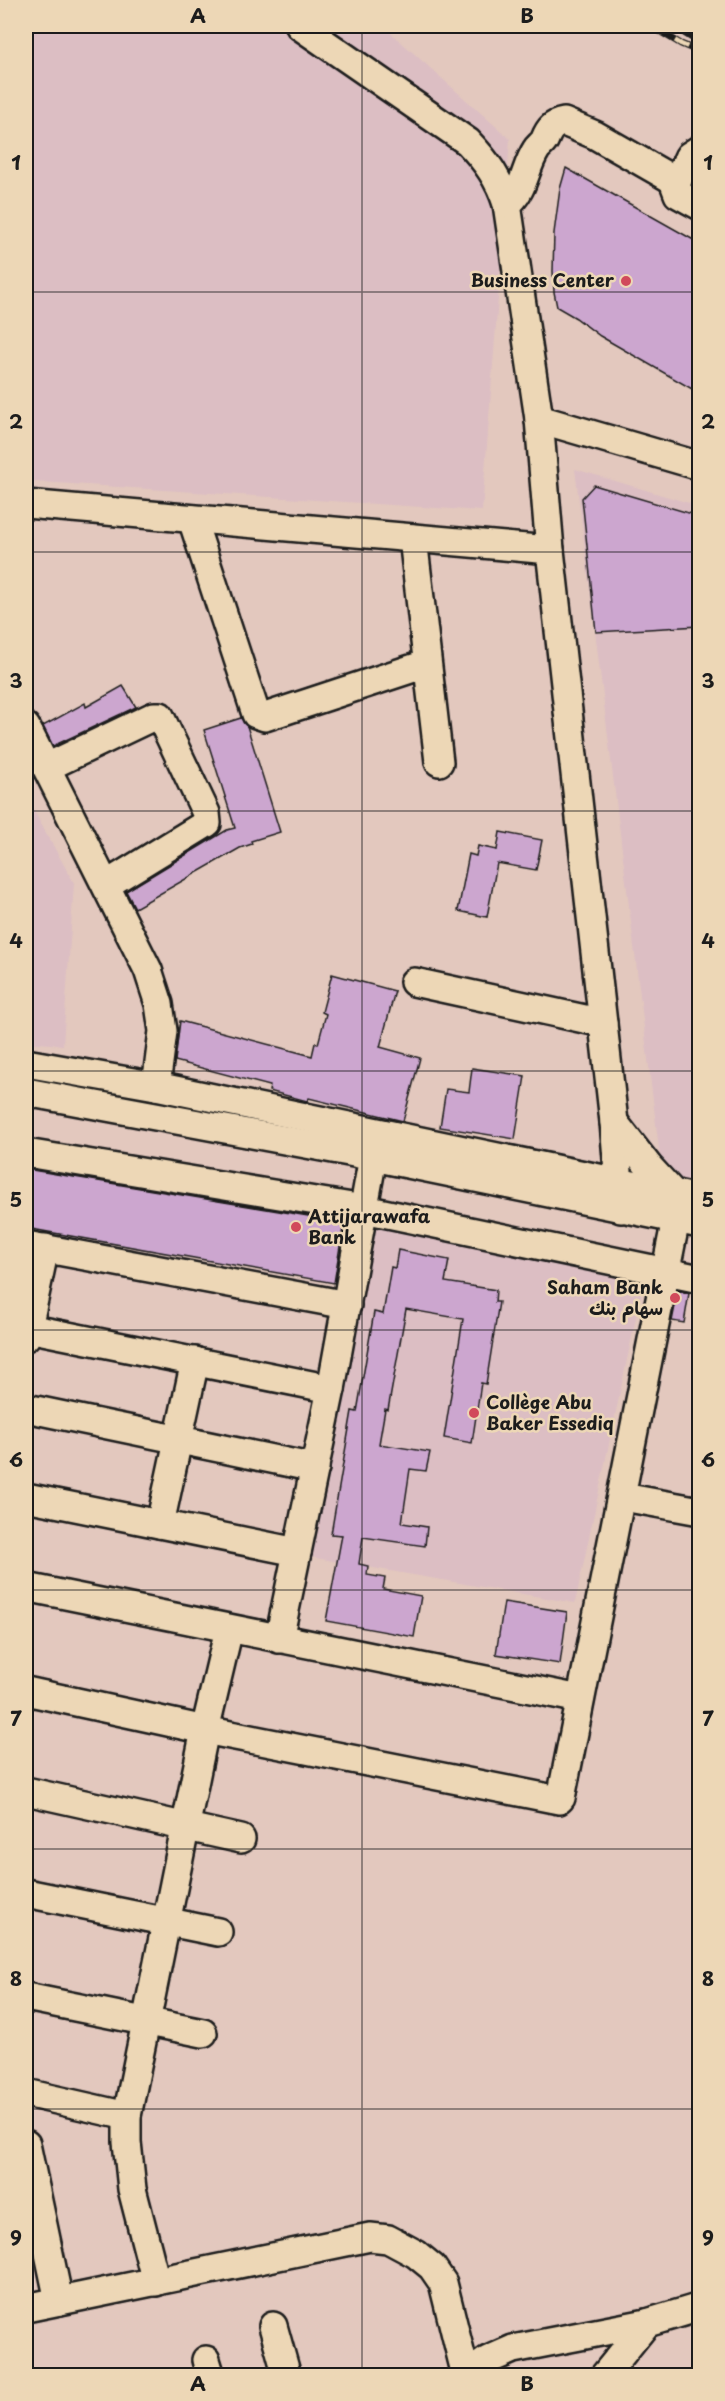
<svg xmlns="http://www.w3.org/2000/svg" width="725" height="2401" font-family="'Playpen Sans','Playpen Sans Arabic',sans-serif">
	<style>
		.built { fill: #dcbec3 }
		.building { fill: #cca6cf; stroke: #1c1c1c; stroke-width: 1.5 }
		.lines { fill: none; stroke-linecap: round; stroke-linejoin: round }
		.minor-casing { stroke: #1c1c1c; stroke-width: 32 }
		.minor { stroke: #edd7b6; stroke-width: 27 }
		.rail-casing { stroke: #1c1c1c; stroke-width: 7 }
		.rail { stroke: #edd7b6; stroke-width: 4.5; stroke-dasharray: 14; stroke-linecap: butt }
		.grid { fill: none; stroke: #1c1c1c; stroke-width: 1.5; stroke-opacity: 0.55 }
		.poi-dot { fill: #d1495b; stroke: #edd7b6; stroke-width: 2 }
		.labels { text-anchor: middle; stroke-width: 5; stroke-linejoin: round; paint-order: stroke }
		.poi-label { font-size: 18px; font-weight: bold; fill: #1c1c1c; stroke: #edd7b6; text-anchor: end }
		.neatline { fill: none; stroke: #1c1c1c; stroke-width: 2 }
		.grid-label { font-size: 20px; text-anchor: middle; font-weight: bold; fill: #1c1c1c }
	</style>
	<rect width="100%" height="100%" fill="#e3c8be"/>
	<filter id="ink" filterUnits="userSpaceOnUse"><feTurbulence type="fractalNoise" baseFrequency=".0167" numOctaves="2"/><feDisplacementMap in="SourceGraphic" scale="12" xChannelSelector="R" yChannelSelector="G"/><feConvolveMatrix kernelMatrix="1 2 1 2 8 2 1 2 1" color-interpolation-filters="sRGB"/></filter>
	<g filter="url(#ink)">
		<g class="built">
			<path d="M26 26H383L510 139 482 511 26 481Z"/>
			<path d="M575 469 699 506V1184L662 1173Z"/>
			<path d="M26 797 74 883 63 1045 26 1042Z"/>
			<path d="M370 1216 646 1271 575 1603 304 1556Z"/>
		</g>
		<g class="building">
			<path d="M566 168 699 243V393L600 336 576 318 557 307 554 292 553 271 554 233 560 189Z"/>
			<path d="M594 485 699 516V626L596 632 582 498Z"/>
			<path d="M123 686 136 707 53 746 43 726 85 703 86 707Z"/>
			<path d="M241 718 247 726 280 832 251 841 252 844 240 848 135 908 126 891 227 830 235 828 204 730Z"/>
			<path d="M500 832 542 840 536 870 497 863 487 917 458 911 469 854 476 856 478 846 497 850Z"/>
			<path d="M332 974 395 991 380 1047 420 1058 403 1121 309 1098 307 1101 269 1091 270 1086 175 1061 180 1021 312 1056 315 1043 318 1044 326 1014 322 1012Z"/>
			<path d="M472 1068 525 1076 515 1139 440 1127 446 1089 469 1092Z"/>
			<path d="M26 1169 344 1222 334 1283 26 1228Z"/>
			<path d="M398 1250 449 1260 445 1282 496 1290 495 1302H499L486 1384 481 1383 472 1443 444 1438 463 1319 406 1309 388 1410 385 1409 379 1444 430 1452 426 1471 410 1469 402 1523 427 1527 425 1546 363 1537 359 1564 368 1566 367 1575 385 1578 383 1589 421 1596 414 1637 326 1621 342 1535 331 1534 352 1411 357 1412 374 1312 383 1314 391 1267 395 1268Z"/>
			<path d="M678 1291 689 1293 684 1323 672 1321Z"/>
			<path d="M504 1602 567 1612 560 1664 496 1654Z"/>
		</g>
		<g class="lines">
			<defs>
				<g id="minor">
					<path d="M300 26 468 142C487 162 499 179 507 204L539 419 550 550 614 1122 621 1209"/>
					<path d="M700 149 689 156 675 186 678 194 700 206"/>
					<path d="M507 204C524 192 525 167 536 150 538 146 543 144 545 139 549 129 553 124 564 122L595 135 677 182"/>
					<path d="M539 419 700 466"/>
					<path d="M26 504 550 550"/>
					<path d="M192 519 256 714 265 717 426 664"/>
					<path d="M413 538 439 762"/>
					<path d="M26 727 148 970 159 1004 163 1031 156 1086"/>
					<path d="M47 767 154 716H160L206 813 207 823 106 885"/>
					<path d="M414 982 603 1023"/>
					<path d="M26 1063 156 1086 700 1199"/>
					<path d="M26 1092 349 1152 700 1224"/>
					<path d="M614 1122 649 1167 673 1193"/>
					<path d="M26 1153 364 1209 700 1279"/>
					<path d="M26 1245 347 1305"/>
					<path d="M28 1328 331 1389"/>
					<path d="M26 1337 45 1248"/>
					<path d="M26 1408 315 1468"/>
					<path d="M26 1497 297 1552"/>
					<path d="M623 1497 700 1511"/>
					<path d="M160 1524 195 1361"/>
					<path d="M26 1587 580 1699"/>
					<path d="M279 1639 331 1389 373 1157"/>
					<path d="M26 1691 205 1730 559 1800 561 1798 676 1219"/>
					<path d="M26 1791 241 1839"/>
					<path d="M26 1893 218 1932"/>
					<path d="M26 1997 203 2033"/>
					<path d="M26 2093 127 2116"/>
					<path d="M26 2144 59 2301"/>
					<path d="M156 2282 132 2189 127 2142V2116L205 1730 229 1629"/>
					<path d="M26 2308 370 2237 388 2239 416 2254 432 2267 443 2283 466 2376"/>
					<path d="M273 2326 287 2376"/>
					<path d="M206 2360 211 2376"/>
					<path d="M466 2376 488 2360 513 2349 647 2323 700 2307"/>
					<path d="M604 2376 647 2323"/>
				</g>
			</defs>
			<use href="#minor" class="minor-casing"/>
			<use href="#minor" class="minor"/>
			<defs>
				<g id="rail">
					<path d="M651 26 681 44 700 52"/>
					<path d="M673 26 700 43"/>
				</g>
			</defs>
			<use href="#rail" class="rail-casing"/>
			<use href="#rail" class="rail"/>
		</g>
	</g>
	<path class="grid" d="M362 26V2376M26 292H700M26 552H700M26 811H700M26 1071H700M26 1330H700M26 1590H700M26 1849H700M26 2109H700"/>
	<g class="poi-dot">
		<circle cx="626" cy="281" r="6"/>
		<circle cx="296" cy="1227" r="6"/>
		<circle cx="675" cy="1298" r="6"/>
		<circle cx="474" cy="1413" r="6"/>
	</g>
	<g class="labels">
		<g class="poi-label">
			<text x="614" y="287">Business Center</text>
			<text x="308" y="1223" text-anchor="start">Attijarawafa<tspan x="308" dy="21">Bank</tspan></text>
			<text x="663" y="1294">Saham Bank<tspan x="663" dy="21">سهام بنك</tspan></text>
			<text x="486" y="1409" text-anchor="start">Collège Abu<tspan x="486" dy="21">Baker Essediq</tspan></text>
		</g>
	</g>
	<rect width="725" height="2401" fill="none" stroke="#edd7b6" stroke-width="66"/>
	<rect x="33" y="33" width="659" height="2335" class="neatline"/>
	<g class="grid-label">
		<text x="198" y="23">A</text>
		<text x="527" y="23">B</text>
		<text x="16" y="170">1</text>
		<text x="708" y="170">1</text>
		<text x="16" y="429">2</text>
		<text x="708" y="429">2</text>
		<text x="16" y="688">3</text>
		<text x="708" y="688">3</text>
		<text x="16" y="948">4</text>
		<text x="708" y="948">4</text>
		<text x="16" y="1207">5</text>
		<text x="708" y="1207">5</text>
		<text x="16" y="1467">6</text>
		<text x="708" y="1467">6</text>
		<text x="16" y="1726">7</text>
		<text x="708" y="1726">7</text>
		<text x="16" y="1986">8</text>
		<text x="708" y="1986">8</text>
		<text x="16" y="2245">9</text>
		<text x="708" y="2245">9</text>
		<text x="198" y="2391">A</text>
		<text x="527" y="2391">B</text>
	</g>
</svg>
